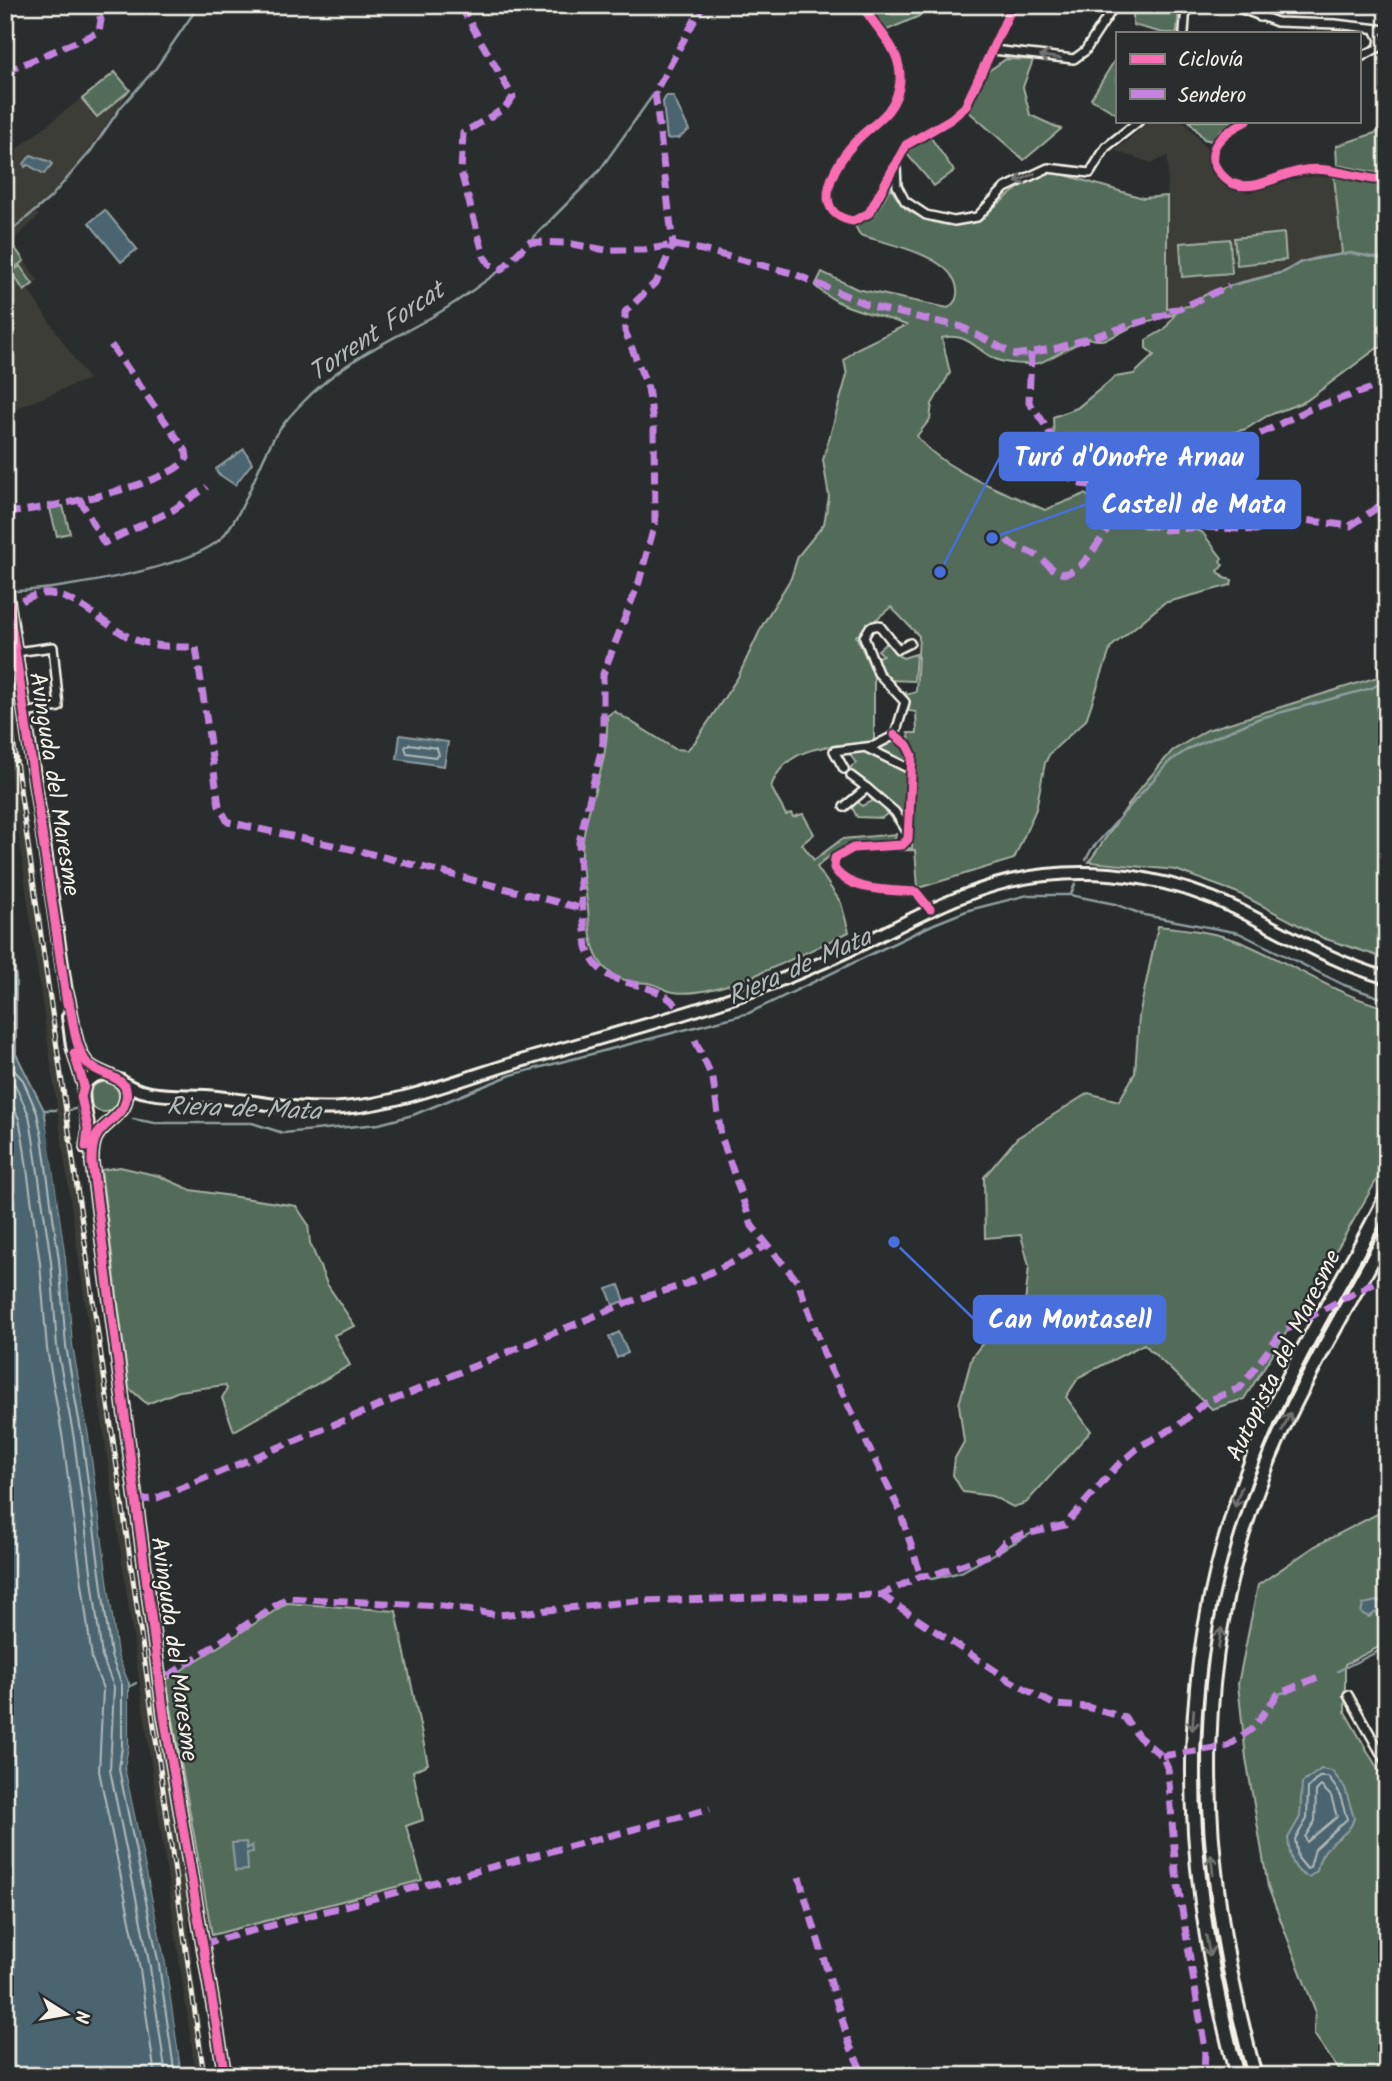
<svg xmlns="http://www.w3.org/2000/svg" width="1392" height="2081" font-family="Kalam,sans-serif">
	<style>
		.built { fill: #3c3c38 }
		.green { fill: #526c5a; stroke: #a3aea1; stroke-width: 2 }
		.water { fill: #4b656f; stroke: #8f9d9f; stroke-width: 2 }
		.pier { fill: #2a2d2e }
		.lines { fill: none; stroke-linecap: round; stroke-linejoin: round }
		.shore { stroke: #b0b9b8; stroke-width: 2 }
		.stream { stroke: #8f9d9f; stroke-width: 2.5 }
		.minor-casing { stroke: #f4f1e8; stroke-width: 12 }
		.primary-casing { stroke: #f4f1e8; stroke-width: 16 }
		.motorway-casing { stroke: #f4f1e8; stroke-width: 18 }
		.minor { stroke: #2a2d2e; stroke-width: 7 }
		.primary { stroke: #2a2d2e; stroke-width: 10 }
		.motorway { stroke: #2a2d2e; stroke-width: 12 }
		.rail-casing { stroke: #f4f1e8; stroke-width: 5 }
		.rail { stroke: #2a2d2e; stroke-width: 2.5; stroke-dasharray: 8; stroke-linecap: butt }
		.quiet { stroke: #c483df; stroke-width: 7; stroke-dasharray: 14 7; stroke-linecap: butt }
		.cycleway-casing { stroke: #2a2d2e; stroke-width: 13 }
		.cycleway { stroke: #f96db3; stroke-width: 9 }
		.oneway { stroke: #71726f }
		.labels { text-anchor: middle; stroke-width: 5; stroke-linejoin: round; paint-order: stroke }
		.street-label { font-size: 24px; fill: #f4f1e8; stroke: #2a2d2e }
		.water-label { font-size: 26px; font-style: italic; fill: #b0b9b8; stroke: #2a2d2e }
		.leader { fill: none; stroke: #486fdb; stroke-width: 2.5 }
		.callout-dot { fill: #486fdb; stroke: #2a2d2e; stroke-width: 2.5 }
		.callout { fill: #486fdb; stroke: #486fdb; stroke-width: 2.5 }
		.callout-label { font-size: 26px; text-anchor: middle; font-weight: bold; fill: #fff }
	</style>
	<rect width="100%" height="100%" fill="#2a2d2e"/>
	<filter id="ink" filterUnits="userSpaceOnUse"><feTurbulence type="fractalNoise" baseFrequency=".0143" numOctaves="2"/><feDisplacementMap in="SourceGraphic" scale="14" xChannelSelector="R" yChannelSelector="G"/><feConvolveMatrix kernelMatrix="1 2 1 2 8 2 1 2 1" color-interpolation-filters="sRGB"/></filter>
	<g filter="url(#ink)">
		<g class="built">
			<path d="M115 72 130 90 74 171 37 212 39 216 11 242 38 280 29 291 88 379 5 413V158Z"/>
			<path d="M1149 121H1184L1210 153 1211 166 1217 176 1238 190 1261 189 1302 177 1334 176 1342 254 1317 258 1284 272 1238 283 1205 295 1189 306 1166 310 1168 156 1152 163 1115 151Z"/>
			<path d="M5 657 150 1676 186 1893 192 1965 208 2076H196L36 960 5 737Z"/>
		</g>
		<g class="green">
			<path d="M867 5H945L887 30Z"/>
			<path d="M1133 5H1179L1177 33H1163L1133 25Z"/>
			<path d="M1117 56V114L1091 99Z"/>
			<path d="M1006 59 1033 60 1023 87 1030 115 1061 129 1024 160 968 111 987 72Z"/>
			<path d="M115 72 130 90 97 117 82 99Z"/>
			<path d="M1189 121H1236L1220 130 1212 141 1204 139Z"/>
			<path d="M1387 129V175L1337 165 1336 146Z"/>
			<path d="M929 135 954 171 934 186 906 153Z"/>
			<path d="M1055 172 1143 198 1167 196V309L1189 306 1205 295 1238 283 1284 272 1301 262 1342 254 1334 176 1387 187V346L1376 349 1306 401 1267 416 1246 429 1227 434 1171 464 1137 493 1121 501 1110 479H1075L1054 442 1053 417 1077 408 1115 377 1134 374 1154 355 1146 348V340L1165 329 1175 314C1162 319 1148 320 1136 325 1119 332 1107 345 1088 338 1079 342 1043 363 1039 363 1027 365 1007 364 995 359 975 349 967 332 942 338L950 373 932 404 930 419 917 436C941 470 1008 493 1045 510L1085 494 1114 516 1148 529 1177 524 1202 532 1222 558 1220 561 1223 565 1218 571 1224 578 1232 580 1231 585 1164 603 1111 647 1086 720 1050 753 1045 763 1036 809 1014 859 922 887H918L915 850 855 851 912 848 915 755 908 733H917L916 712 909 711V703L900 691 906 692V695L916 692 919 636 891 607 856 636 874 674V742C835 746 786 743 771 787L786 815 791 813 793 817 803 814 814 834 802 844 814 860 842 839 896 834 895 839C861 845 844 840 817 867L841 903 849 932C808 951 718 1000 674 992 666 991 658 985 649 983 643 982 635 983 628 981 591 971 591 939 588 909 586 890 581 871 582 851 585 802 610 767 607 716L614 711 675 749 687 750 695 742 738 677 763 624 791 578 798 556 824 524 829 497 823 460 847 375 844 360 856 349 906 325C873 312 842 311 815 286L822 272 857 289 948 308C955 303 958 298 957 289 953 255 887 244 860 235L855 226 874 216 890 188C895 194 900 203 906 209 913 214 923 218 931 221 985 241 1004 180 1055 172Z"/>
			<path d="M1284 233 1286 260 1237 265 1234 238Z"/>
			<path d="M1230 239 1232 273 1182 277 1180 243Z"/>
			<path d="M11 242 24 261 5 274V246Z"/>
			<path d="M20 266 33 284 24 291 12 272Z"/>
			<path d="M63 506 70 533 57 536 50 509Z"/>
			<path d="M889 641 897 655 903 658 916 654 914 681 887 680 872 655 875 653 878 657 883 655 878 650Z"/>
			<path d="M1387 674V959L1323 938 1238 893 1176 870 1089 862 1138 791 1172 751 1207 730Z"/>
			<path d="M893 739 908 750 907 766 875 749Z"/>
			<path d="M863 749 908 772 906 823 890 802 851 772V767L856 763 848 752Z"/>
			<path d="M867 794 883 802 902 826 898 827 888 813 882 818 857 817 852 807 856 799 862 806 873 801Z"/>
			<path d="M1158 926C1187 929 1216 932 1243 943 1291 963 1336 995 1387 1008V1162L1314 1289 1244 1399 1212 1409 1144 1344 1079 1377 1066 1397 1091 1431 1026 1503 1013 1507 992 1496 963 1492 953 1475 955 1458 964 1442 959 1404 972 1357 995 1327 1025 1303 1029 1266 1021 1235 985 1238 984 1177 1017 1138 1088 1093 1119 1101 1135 1073 1139 1016Z"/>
			<circle cx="104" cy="1097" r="15"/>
			<path d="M120 1167 159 1176 191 1190 296 1206 308 1224 310 1243 327 1284 355 1326 334 1335 350 1365 234 1431 222 1398 227 1389 225 1385 179 1391 147 1404 129 1388 101 1170Z"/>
			<path d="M1387 1509V1643L1345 1664V1712L1387 1785V2076H1343L1314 2034 1315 2010 1268 1887 1246 1758 1238 1684 1258 1585 1315 1546Z"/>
			<path d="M287 1603 396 1611 428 1764 413 1771 423 1820 406 1826 422 1880 212 1935 166 1680Z"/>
		</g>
		<g class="water">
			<path d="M666 96H673L689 130 679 138 667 139 663 102Z"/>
			<path d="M31 155 51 162 52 164 44 174 28 165 25 167 24 164Z"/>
			<path d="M105 210 137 249 121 262 89 223Z"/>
			<path d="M244 449 252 463 235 485 217 473 216 469Z"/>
			<path d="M400 735 448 742 444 766 397 759Z"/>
			<path d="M5 883 16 978V1054L44 1110 49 1136 66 1259 73 1345 89 1436 118 1655 129 1683V1747L125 1767 166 1964 182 2076H5Z"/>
			<path d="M619 1285 625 1301 613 1305 607 1289Z"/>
			<path d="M619 1332 628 1353 617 1358 609 1337Z"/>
			<path d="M1377 1601 1387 1602V1622L1376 1612 1369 1617 1361 1613 1363 1604Z"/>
			<path d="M1321 1769 1332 1771 1345 1788 1354 1818C1349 1840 1321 1839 1317 1871L1309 1877C1292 1873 1289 1853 1288 1838L1300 1817 1302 1783Z"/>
			<path d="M246 1842 247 1849 252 1845 253 1852 247 1853 248 1870 235 1871 232 1843Z"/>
		</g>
		<g class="pier">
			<path d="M49 1118 70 1259 76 1345 93 1436 121 1655 132 1681 129 1682 118 1655 89 1436 73 1345 66 1259 46 1120Z"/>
			<path d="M132 1690V1747L129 1767 169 1963 185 2076H182L166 1964 125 1767 129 1747V1692Z"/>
		</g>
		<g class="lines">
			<g class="shore">
				<path d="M409 744 437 748 439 755 435 757 407 753 405 747Z"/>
				<path d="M5 929 9 978V1055L13 1069 23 1080 37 1113 42 1137 59 1260 66 1346 82 1437 111 1656 122 1685V1746L119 1769 159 1965 175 2076"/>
				<path d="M5 1073 15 1085 29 1115 33 1138 51 1261 57 1347 74 1439 102 1657 114 1687 110 1770 150 1967 166 2076"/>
				<path d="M5 1089 19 1119 23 1140 40 1263 47 1349 63 1440 92 1659 103 1689 99 1771 140 1969 155 2076"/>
				<path d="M1319 1777H1328L1339 1792 1347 1819 1315 1849 1310 1867 1307 1869 1298 1858 1295 1839 1307 1819 1308 1788Z"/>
				<path d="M1321 1786 1331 1796 1337 1817 1307 1842 1305 1837 1315 1821 1316 1791Z"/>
			</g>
			<g class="stream">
				<path d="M5 236 50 198 90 152 121 107 156 68 199 5"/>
				<path d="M529 242 599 171 655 92"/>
				<path d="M1229 286 1284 272 1299 263 1317 258 1351 253 1387 260"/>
				<path d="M17 591C59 590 199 567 224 535 248 505 256 468 275 436 286 418 309 395 326 381 359 353 398 337 435 315 458 302 479 285 501 270"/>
				<path d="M1086 860 1091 850 1170 761 1190 748 1260 718 1372 688 1387 679"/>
				<path d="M1071 894 1075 884"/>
				<path d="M44 1110H56"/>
				<path d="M70 1110 75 1109"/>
				<path d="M133 1119 155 1123H252L283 1133 379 1124 413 1115 511 1075 749 1013 934 924 969 910 1028 895H1070L1115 904 1144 915 1239 933 1344 985 1387 1000"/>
				<path d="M921 1576 932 1579 961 1572 1032 1533"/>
				<path d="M1338 1671 1387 1647"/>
				<path d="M129 1687 136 1683"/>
				<path d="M1278 1694 1290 1691"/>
			</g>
			<defs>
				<g id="minor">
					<path d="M862 5C877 31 902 48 900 81 899 92 895 102 888 111 879 122 866 130 856 141 836 161 806 213 853 221L869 213 906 145 951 119 965 107 1013 5"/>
					<path d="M1231 5 1277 22 1335 24 1387 30"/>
					<path d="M1260 17 1267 5"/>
					<path d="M1375 29 1380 40 1378 48"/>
					<path d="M1184 33 1186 5"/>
					<path d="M1387 42V93"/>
					<path d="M993 50 1074 59 1085 51 1115 5"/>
					<path d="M1359 58 1378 48"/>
					<path d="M1247 121C1217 135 1196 157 1231 183 1256 193 1279 173 1305 170 1333 166 1359 180 1387 180"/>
					<path d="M896 166 897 186 905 201 926 215 954 221 977 217 1005 188 1048 168 1090 173 1106 147 1139 121"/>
					<path d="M16 652 53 647 59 707 25 713"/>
					<path d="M895 735 907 745 912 755 908 839 902 845 853 848 835 858 834 868C849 892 892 890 916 892L930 909"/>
					<path d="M895 735 905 702 878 673 864 637 870 627 879 625 898 649 910 643"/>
					<path d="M867 748 912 770"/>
					<path d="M844 769 834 751 874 746 895 735"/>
					<path d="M851 776 867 788"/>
					<path d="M844 807 867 788 895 812 908 833"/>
					<path d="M1348 1695 1387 1764"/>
				</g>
				<g id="primary">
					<path d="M5 581 67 998"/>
					<path d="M67 993C73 1013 73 1046 87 1063 102 1079 138 1074 123 1108 105 1131 91 1127 92 1163L164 1715 225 2076"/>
					<path d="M68 1017 72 1046 84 1086"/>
					<path d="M120 1080C145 1101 186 1093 217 1097 259 1102 300 1111 343 1108 404 1103 466 1077 524 1060 626 1030 718 1008 817 965 893 933 962 883 1046 875 1110 868 1176 880 1235 908 1285 933 1332 962 1387 978"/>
					<path d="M86 1148C87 1140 89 1133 88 1125 85 1104 73 1077 104 1074"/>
				</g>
				<g id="motorway">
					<path d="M1237 2076C1176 1846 1171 1640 1269 1419 1303 1342 1350 1270 1387 1195"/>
					<path d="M1255 2076C1193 1849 1184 1632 1289 1415 1319 1353 1355 1294 1387 1233"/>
				</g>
			</defs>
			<use href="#minor" class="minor-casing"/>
			<use href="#primary" class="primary-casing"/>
			<use href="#motorway" class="motorway-casing"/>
			<use href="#minor" class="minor"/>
			<use href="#primary" class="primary"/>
			<use href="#motorway" class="motorway"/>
			<defs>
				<path id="rail" d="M5 684 204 2076"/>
			</defs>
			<use href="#rail" class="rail-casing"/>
			<use href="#rail" class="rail"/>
			<g class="quiet">
				<path d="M460 5 513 97 505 108 463 133 461 172 484 256 489 264 501 270 529 242 566 243 606 250H644L673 245 703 250 792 273 873 307 962 327 1015 355 1057 348 1167 314 1166 310 1179 309 1229 286"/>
				<path d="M5 72 99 32 101 20 96 5"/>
				<path d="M1031 353 1029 403C1049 425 1059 456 1074 483L1103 487 1110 511 1165 530 1205 527 1256 530 1305 520 1350 526 1387 501"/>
				<path d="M79 498 104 543 173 510 207 487"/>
				<path d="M6 513C42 509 170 486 187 458L186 451 111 345"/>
				<path d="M1007 540C1016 551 1028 548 1039 557 1046 562 1053 571 1061 573 1081 578 1104 534 1112 520L1124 518 1140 500 1177 475 1310 409 1387 383"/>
				<path d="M22 601C61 577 95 620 127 636 148 647 173 647 196 647L219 806 228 822 364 852 584 909"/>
				<path d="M676 1005C648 974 602 995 587 947L580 887 579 842 603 743V674L639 582 655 523 654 428 648 388 625 331V312L657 281 673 245 655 92 703 5"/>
				<path d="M695 1040 713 1079 721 1136 752 1226 798 1282 827 1361 900 1511 921 1576"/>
				<path d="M136 1501 157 1498 626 1303 686 1284 765 1246"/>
				<path d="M881 1595 1009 1680 1055 1705 1087 1707 1124 1717 1139 1737 1162 1756 1168 1769 1176 1873 1205 2049 1204 2076"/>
				<path d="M168 1676 287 1598 443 1606 499 1615 636 1601 881 1595 921 1576 933 1575 995 1553 1005 1542 1018 1536 1065 1525 1117 1466 1140 1446 1179 1425 1205 1402 1240 1388 1282 1332 1387 1275"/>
				<path d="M1162 1756 1228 1746 1254 1727 1278 1694 1323 1675"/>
				<path d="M799 1877 850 2046 864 2076"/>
				<path d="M202 1944 710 1809"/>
			</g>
			<defs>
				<g id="cycleway">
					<path d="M862 5C877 31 902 48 900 81 899 92 895 102 888 111 879 122 866 130 856 141 836 161 806 213 853 221L869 213 906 145 951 119 965 107 1013 5"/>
					<path d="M1247 121C1217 135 1196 157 1231 183 1256 193 1279 173 1305 170 1333 166 1359 180 1387 180"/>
					<path d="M5 581 67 1004"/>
					<path d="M895 735 907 745 912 755 908 839 902 845 853 848 835 858 834 868C849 892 892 890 916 892L930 909"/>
					<path d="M67 993C73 1013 73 1046 87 1063 102 1079 138 1074 123 1108 105 1131 91 1127 92 1163L164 1715 225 2076"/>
					<path d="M74 1053 84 1086 81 1097 88 1128 86 1147"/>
				</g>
			</defs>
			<use href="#cycleway" class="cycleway-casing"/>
			<use href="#cycleway" class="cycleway"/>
		</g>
		<defs><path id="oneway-shaft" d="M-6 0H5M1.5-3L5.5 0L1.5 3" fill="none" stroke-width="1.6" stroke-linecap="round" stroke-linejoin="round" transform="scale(1.75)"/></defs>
		<g class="oneway">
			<use href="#oneway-shaft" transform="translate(1050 57) rotate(-172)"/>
			<use href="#oneway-shaft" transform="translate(1025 178) rotate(155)"/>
			<use href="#oneway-shaft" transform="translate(1286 1422) rotate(-66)"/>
			<use href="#oneway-shaft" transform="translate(1238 1497) rotate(109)"/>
			<use href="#oneway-shaft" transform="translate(1220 1638) rotate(-81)"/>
			<use href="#oneway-shaft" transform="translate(1193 1720) rotate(94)"/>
			<use href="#oneway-shaft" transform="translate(1212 1865) rotate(-96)"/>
			<use href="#oneway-shaft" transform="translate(1208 1946) rotate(80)"/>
		</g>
	</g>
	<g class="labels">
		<g class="street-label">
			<text transform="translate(55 784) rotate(81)" y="8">Avinguda del Maresme</text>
			<text transform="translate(1283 1355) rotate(-64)" y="8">Autopista del Maresme</text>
			<text transform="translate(175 1649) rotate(82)" y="8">Avinguda del Maresme</text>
		</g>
		<g class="water-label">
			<text transform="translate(376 331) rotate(-34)" y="9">Torrent Forcat</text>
			<text transform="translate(799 966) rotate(-24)" y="9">Riera de Mata</text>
			<text transform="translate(244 1108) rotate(2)" y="9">Riera de Mata</text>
		</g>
	</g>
	<path class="leader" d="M940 572L1000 457M992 538L1087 504M894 1242L974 1319"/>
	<g class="callout-dot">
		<circle cx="940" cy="572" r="7"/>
		<circle cx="992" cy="538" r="7"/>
		<circle cx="894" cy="1242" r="7"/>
	</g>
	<g class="callout">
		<rect x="1000" y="433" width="258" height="47" rx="7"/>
		<rect x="1087" y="481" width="213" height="47" rx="7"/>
		<rect x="974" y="1296" width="191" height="47" rx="7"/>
	</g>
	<g class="callout-label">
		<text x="1129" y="466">Turó d'Onofre Arnau</text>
		<text x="1194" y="513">Castell de Mata</text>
		<text x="1070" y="1328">Can Montasell</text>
	</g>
	<rect width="1392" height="2081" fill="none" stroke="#2a2d2e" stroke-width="28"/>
	<rect x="14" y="14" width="1364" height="2053" fill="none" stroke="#f4f1e8" stroke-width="2.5" filter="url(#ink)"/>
	<rect x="1116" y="32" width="245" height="91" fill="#2a2d2e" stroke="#7b7b78" stroke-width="2"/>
	<rect x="1130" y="54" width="35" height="10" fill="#f96db3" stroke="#7b7b78" stroke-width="2"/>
	<text x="1178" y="66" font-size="21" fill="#f4f1e8">Ciclovía</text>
	<rect x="1130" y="89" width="35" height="10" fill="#c483df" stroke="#7b7b78" stroke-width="2"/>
	<text x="1178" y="102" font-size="21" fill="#f4f1e8">Sendero</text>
	<g transform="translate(66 2014) rotate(101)" stroke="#2a2d2e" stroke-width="5" paint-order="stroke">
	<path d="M0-5L12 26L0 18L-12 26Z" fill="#f4f1e8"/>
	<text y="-10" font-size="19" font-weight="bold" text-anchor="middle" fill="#f4f1e8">N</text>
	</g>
</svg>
